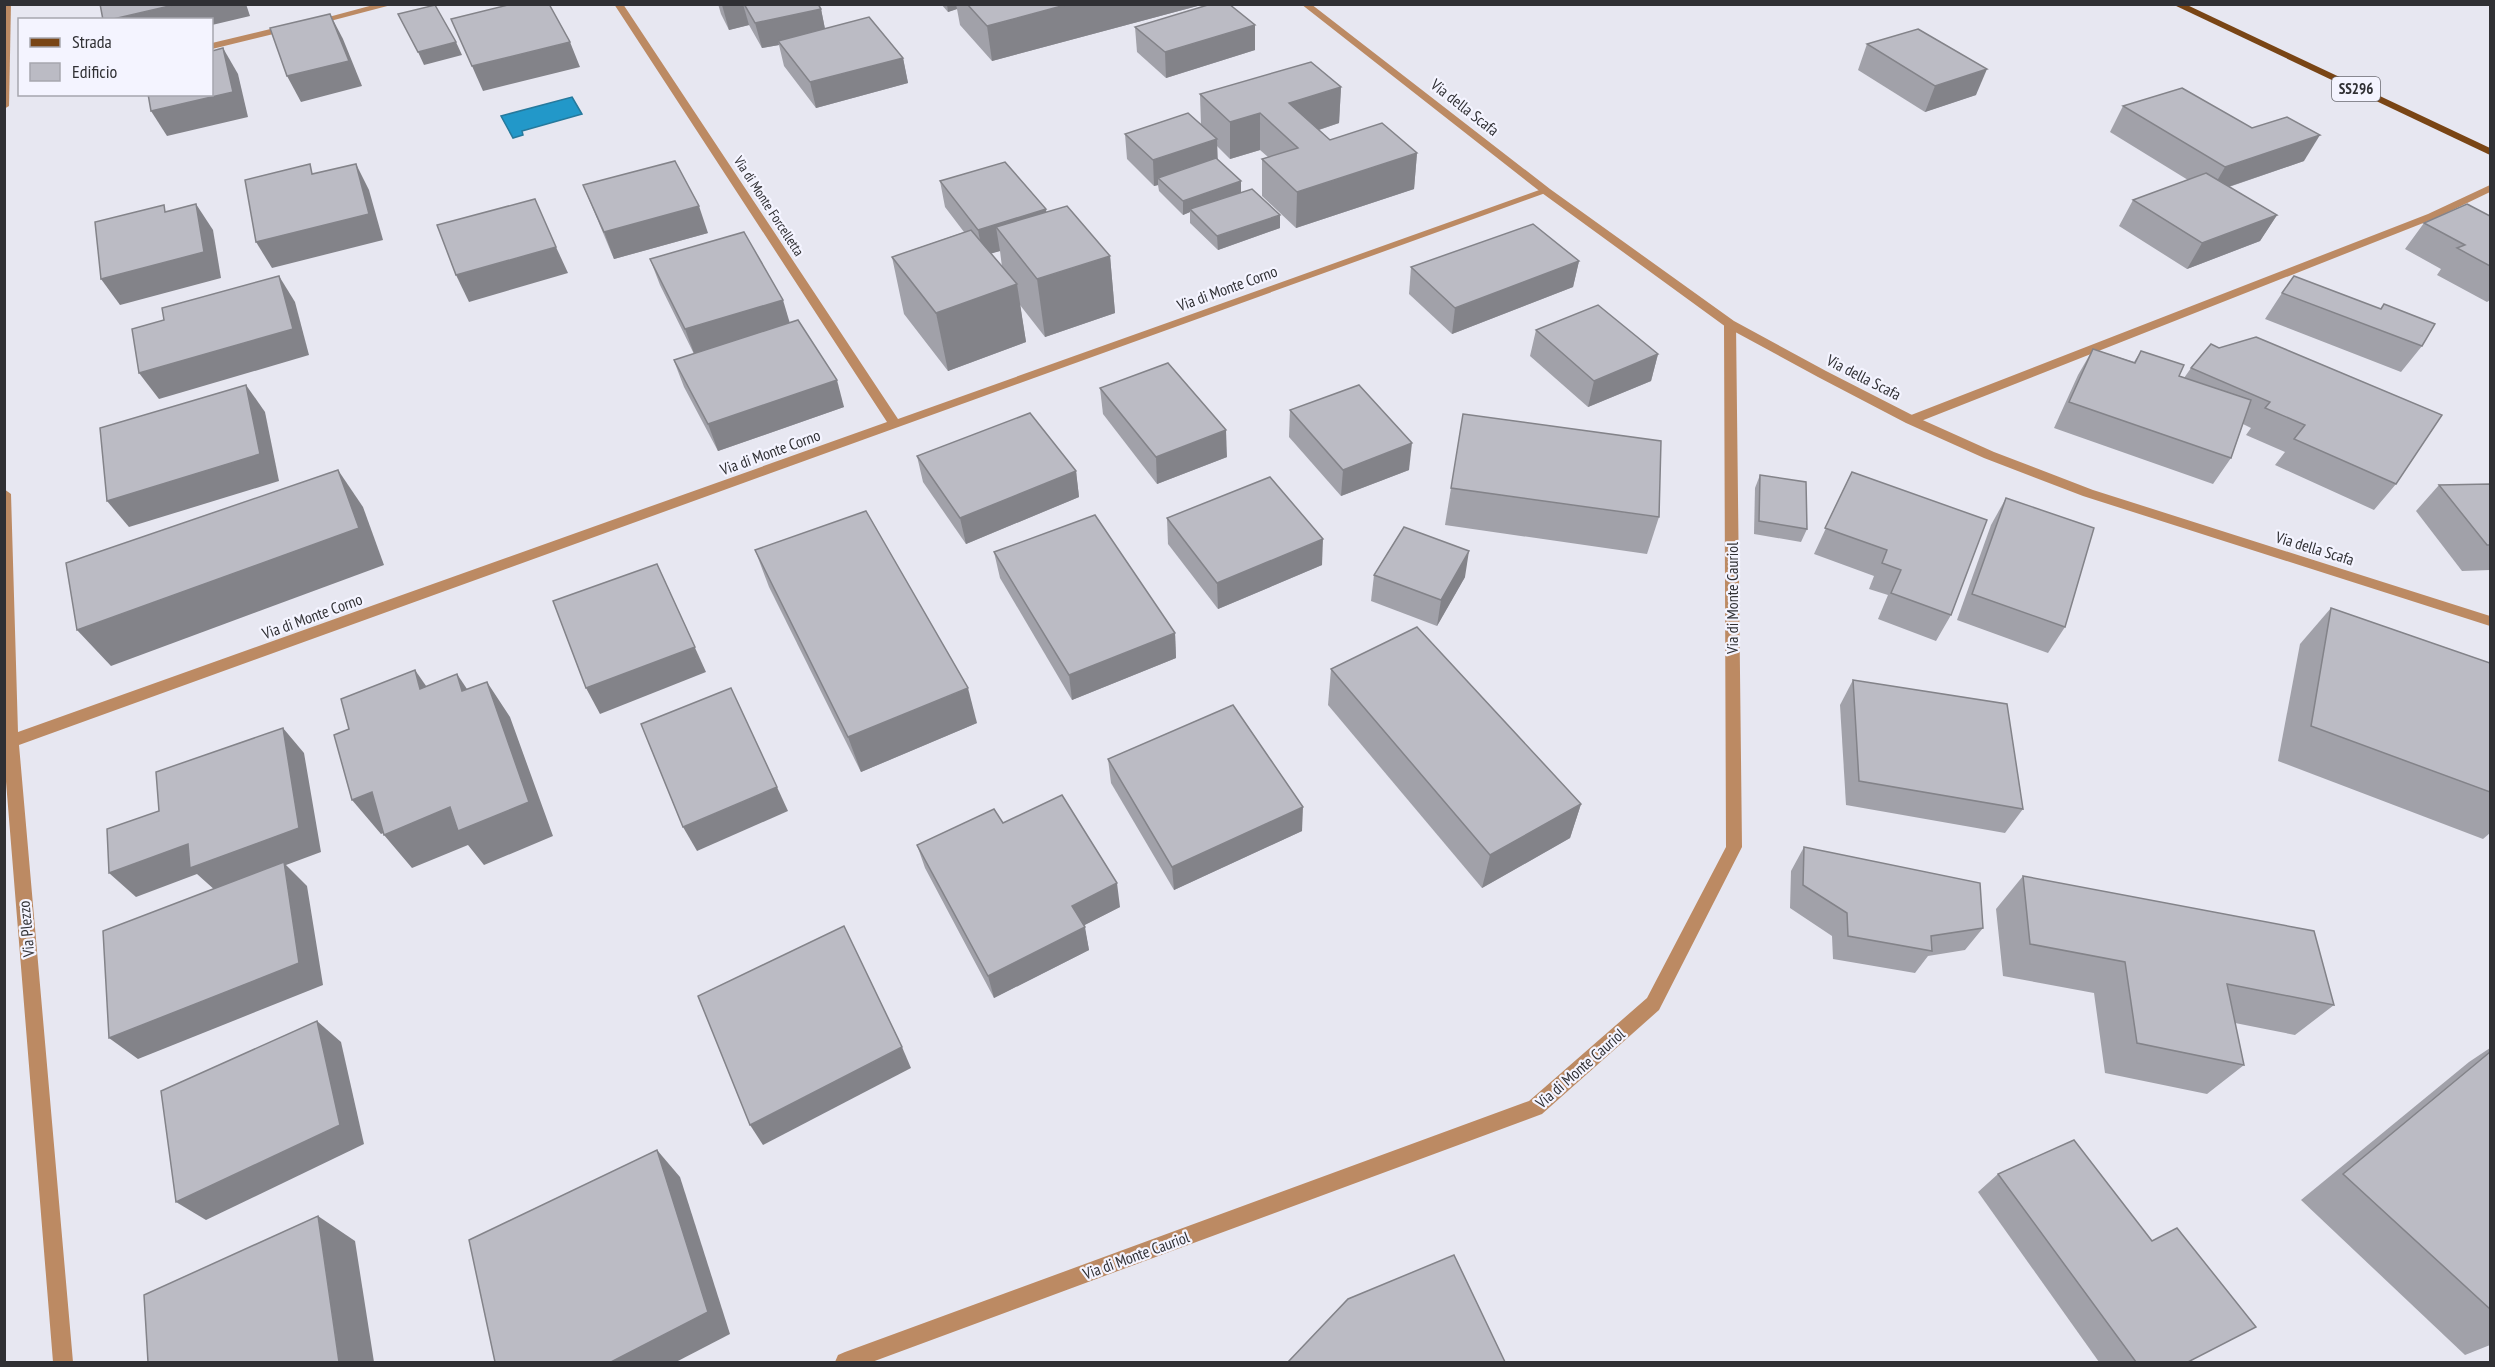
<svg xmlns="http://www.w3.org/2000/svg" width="2495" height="1367" font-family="'PT Sans Narrow',sans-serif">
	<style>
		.water { fill: #2298c9; stroke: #26799c; stroke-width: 1.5 }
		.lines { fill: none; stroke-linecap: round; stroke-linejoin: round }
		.minor { fill: #bc8a63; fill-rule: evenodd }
		.tertiary { fill: #bc8a63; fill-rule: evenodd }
		.primary { fill: #794515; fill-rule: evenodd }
		.wall { fill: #a1a1a9; fill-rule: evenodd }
		.shaded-wall { fill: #838389 }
		.building { fill: #bbbbc4; stroke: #838389; stroke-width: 1.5 }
		.labels { text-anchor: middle; stroke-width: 4.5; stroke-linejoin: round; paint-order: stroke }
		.far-street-label { font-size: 14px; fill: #303034; stroke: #f4f4ff }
		.shield { fill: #f4f4ff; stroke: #6b6b71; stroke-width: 1.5 }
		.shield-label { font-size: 15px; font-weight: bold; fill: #303034 }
		.street-label { font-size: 16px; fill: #303034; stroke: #f4f4ff }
	</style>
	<rect width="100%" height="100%" fill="#e7e7f1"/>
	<path class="water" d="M572 97 582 114 522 131 523 135 513 138 501 116Z"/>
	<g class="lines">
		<g class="minor">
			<path d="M4 4H11L9 106 4 109Z"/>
			<path d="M377 4H395L315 25 310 22Z"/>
			<path d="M614 4H623L898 419 1542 189 1546 188 1551 191 19 745 73 1362H53L4 757V489L11 494 18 732 887 422Z"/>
			<path d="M291 24 296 27 294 29 212 49V43Z"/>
			<path d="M2490 185V192L2436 218 1916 423 1911 424 1905 420 1906 417 2428 214Z"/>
			<path d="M1730 320 1736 324 1742 847 1659 1010 1542 1114 872 1362H835L838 1355 845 1352 1529 1101 1647 998 1726 847 1724 324Z"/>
		</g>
		<path class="tertiary" d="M1301 4H1311L1550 189 1734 321 1826 371 1916 417 1994 452 2093 490 2490 616V626L2083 496 1984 458 1906 423 1818 377 1726 327 1542 193Z"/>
		<path class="primary" d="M2172 4H2185L2490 148V155Z"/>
	</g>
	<g class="wall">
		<path d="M718 4H818L821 9 825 29 903 58 908 83 816 108 784 66 779 45 762 48 749 25 729 30 721 14Z"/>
		<path d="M941 4H1205L992 61 960 25 957 9 948 12Z"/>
		<path d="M1255 25V50L1166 78 1137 52 1135 27Z"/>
		<path d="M1867 44 1976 95 1925 112 1858 70Z"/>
		<path d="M1341 87 1339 123 1319 130 1330 140 1417 153 1414 189 1296 228 1262 196V159L1268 157 1260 150 1230 159 1217 146V159L1241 181V192L1280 228 1218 250 1190 223V212L1183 215 1159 191 1158 185 1154 186 1127 159 1125 134 1201 125 1200 94Z"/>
		<path d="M2123 106 2304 161 2229 187 2277 215 2260 241 2187 269 2119 226 2133 200 2188 180 2110 132Z"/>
		<path d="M940 181 1046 209V212L1110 256 1115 313 1045 337 1020 305 1026 342 948 371 904 314 892 257 964 232 945 207ZM1000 251 1002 267 991 253Z"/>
		<path d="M583 185 708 233 614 259Z"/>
		<path d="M2490 216V300L2487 302 2437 275 2441 269 2405 249 2424 223Z"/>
		<path d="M650 259 790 323 844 407 718 451 684 387 674 361 694 354 660 285Z"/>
		<path d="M1579 261 1573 287 1452 334 1409 294 1411 267Z"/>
		<path d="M2282 293 2381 309 2384 304 2422 346 2401 372 2265 319Z"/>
		<path d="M1536 330 1658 354 1651 381 1588 407 1530 356Z"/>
		<path d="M2211 344 2396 484 2374 510 2275 465 2285 452 2246 435 2251 428 2243 424 2231 458 2213 484 2054 428 2078 375 2093 349 2134 362 2141 351 2179 376 2184 378 2191 368Z"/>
		<path d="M1100 388 1227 457 1157 484 1103 414Z"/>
		<path d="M1290 410 1409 470 1341 496 1289 437Z"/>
		<path d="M917 456 1076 471 1079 497 966 544 923 482Z"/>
		<path d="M1852 472 1951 615 1936 641 1878 619 1888 595 1869 589 1874 576 1814 554Z"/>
		<path d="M1760 475 1807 529 1801 542 1754 534 1755 488Z"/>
		<path d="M2490 484V570L2462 571 2416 511 2439 485Z"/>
		<path d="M1451 488 1659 517 1647 554 1445 525Z"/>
		<path d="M2006 498 2065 627 2048 653 1957 620 1991 525Z"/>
		<path d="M1167 518 1322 565 1218 609 1168 544Z"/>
		<path d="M755 550 977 723 861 772 769 587Z"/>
		<path d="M994 552 1175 633 1176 658 1072 700 1000 578Z"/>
		<path d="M1374 575 1465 577 1437 626 1371 601Z"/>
		<path d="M2331 608 2490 663V833L2483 839 2278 761 2300 644Z"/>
		<path d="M1331 669 1581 804 1570 838 1482 888 1328 705Z"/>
		<path d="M1853 680 2023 809 2005 833 1846 805 1840 705Z"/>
		<path d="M1108 759 1302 831 1174 890 1111 783Z"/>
		<path d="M1003 823 1120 907 1084 925 1089 950 994 998 925 868 917 845Z"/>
		<path d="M1804 847 1983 928 1965 950 1928 956 1915 973 1833 959 1832 936 1790 908 1791 871Z"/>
		<path d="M2023 876 2334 1005 2295 1035 2235 1023 2244 1065 2207 1094 2105 1073 2094 993 2003 976 1996 909Z"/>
		<path d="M2490 1048V1345L2465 1355 2301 1200 2469 1062Z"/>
		<path d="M1998 1174 2188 1362H2099L1978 1192Z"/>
	</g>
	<g class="shaded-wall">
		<path d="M178 4H246L250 16 212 25V20H109Z"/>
		<path d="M743 4 749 25 729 30 722 5Z"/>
		<path d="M947 4H956L957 9 948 12Z"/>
		<path d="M1069 4H1205L992 61 987 26Z"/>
		<path d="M821 9 826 34 778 41 779 45 762 48 755 23Z"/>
		<path d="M330 14 343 39 362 86 301 102 287 76Z"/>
		<path d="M1255 25V50L1166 78 1165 52Z"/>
		<path d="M456 42 462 55 424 65 418 52Z"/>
		<path d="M570 42 580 67 483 91 472 66Z"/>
		<path d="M223 48 238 74 248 117 167 136 151 111Z"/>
		<path d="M903 58 908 83 816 108 810 82Z"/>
		<path d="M1987 69 1976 95 1925 112 1935 86Z"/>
		<path d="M1341 87 1339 123 1288 140 1289 103Z"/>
		<path d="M1260 113V150L1230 159V122Z"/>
		<path d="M2320 135 2304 161 2210 193 2225 167Z"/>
		<path d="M1217 139 1218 165 1158 178V185L1154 186 1153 160Z"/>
		<path d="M1417 153 1414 189 1296 228 1297 192Z"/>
		<path d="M356 164 369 190 383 240 272 268 256 242Z"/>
		<path d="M1241 181V194L1190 209V212L1183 215V201Z"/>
		<path d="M196 204 213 230 221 278 120 305 101 279Z"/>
		<path d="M699 206 708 233 614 259 604 232Z"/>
		<path d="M1046 209 1049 235 996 227 1000 251 983 256 978 230Z"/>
		<path d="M1280 215V228L1218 250 1217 236Z"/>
		<path d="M2277 215 2260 241 2187 269 2202 243Z"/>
		<path d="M556 247 568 273 469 302 456 275Z"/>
		<path d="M1110 256 1115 313 1045 337 1037 279Z"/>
		<path d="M1579 261 1573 287 1452 334 1455 308Z"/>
		<path d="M279 276 295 302 309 355 159 399 139 373Z"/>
		<path d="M1017 284 1026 342 948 371 936 313Z"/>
		<path d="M783 300 791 327 695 356 685 329Z"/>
		<path d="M1658 354 1651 381 1588 407 1594 381Z"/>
		<path d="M837 380 844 407 718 451 708 424Z"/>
		<path d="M246 385 265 412 279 481 129 527 107 501Z"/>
		<path d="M1226 430 1227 457 1157 484 1156 457Z"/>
		<path d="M1412 443 1409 470 1341 496 1343 470Z"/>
		<path d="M338 470 363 507 384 565 111 666 77 630Z"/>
		<path d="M1076 471 1079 497 966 544 960 518Z"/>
		<path d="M1323 539 1322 565 1218 609 1217 583Z"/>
		<path d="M1469 551 1465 577 1437 626 1441 600Z"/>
		<path d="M657 564 706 672 600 714 586 688Z"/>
		<path d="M1175 633 1176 658 1072 700 1069 675Z"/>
		<path d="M415 670 440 706 420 689Z"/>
		<path d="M457 674 481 710 462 691Z"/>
		<path d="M487 682 510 717 553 836 484 865 468 845 412 868 384 835Z"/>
		<path d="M968 688 977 723 861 772 848 737Z"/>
		<path d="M283 728 304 753 321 852 286 865 307 886 323 985 138 1059 109 1038 216 891 197 874 136 897 109 873Z"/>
		<path d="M777 787 788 811 697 851 683 827Z"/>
		<path d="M372 792 400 826 381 834 352 800Z"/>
		<path d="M1581 804 1570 838 1482 888 1490 855Z"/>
		<path d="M1303 807 1302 831 1174 890 1172 867Z"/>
		<path d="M1117 883 1120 907 1077 929 1072 906Z"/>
		<path d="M1085 927 1089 950 994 998 988 976Z"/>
		<path d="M317 1021 341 1042 364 1144 206 1220 176 1202Z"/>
		<path d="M902 1047 911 1068 763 1145 750 1125Z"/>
		<path d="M657 1150 680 1177 730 1334 676 1362H611Z"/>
		<path d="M318 1216 355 1241 374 1362H339Z"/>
	</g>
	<g class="building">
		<path d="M100 4H178L109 20H103Z"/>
		<path d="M512 4H549L570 42 472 66 451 19Z"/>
		<path d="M744 4H818L821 9 755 23Z"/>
		<path d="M967 4H1069L987 26Z"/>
		<path d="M1211 4H1229L1255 25 1165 52 1135 27Z"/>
		<path d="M435 5 456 42 418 52 398 14Z"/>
		<path d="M330 14 349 61 287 76 270 28Z"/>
		<path d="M869 17 903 58 810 82 778 41Z"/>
		<path d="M1918 29 1987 69 1935 86 1867 44Z"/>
		<path d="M223 48 233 92 151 111 148 94H212V51Z"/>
		<path d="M1311 62 1341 87 1289 103 1330 140 1382 123 1417 153 1297 192 1262 159 1298 148 1260 113 1230 122 1200 94Z"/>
		<path d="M2182 88 2252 128 2287 117 2320 135 2225 167 2123 106Z"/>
		<path d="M1188 113 1217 139 1153 160 1125 134Z"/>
		<path d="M1216 158 1241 181 1183 201 1158 178Z"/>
		<path d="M675 161 699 206 604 232 583 185Z"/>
		<path d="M1005 162 1046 209 978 230 940 181Z"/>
		<path d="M310 164 312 174 356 164 369 214 256 242 245 180Z"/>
		<path d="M2206 173 2277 215 2202 243 2133 200Z"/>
		<path d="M1252 189 1280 215 1217 236 1190 209Z"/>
		<path d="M535 199 556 247 456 275 437 225Z"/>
		<path d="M196 204 204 252 101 279 95 222 164 205 165 212Z"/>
		<path d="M2467 204 2490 216V266L2457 248 2465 245 2424 223Z"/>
		<path d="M1067 206 1110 256 1037 279 996 227Z"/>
		<path d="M1533 224 1579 261 1455 308 1411 267Z"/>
		<path d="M971 230 1017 284 936 313 892 257Z"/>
		<path d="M744 232 783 300 685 329 650 259Z"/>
		<path d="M279 276 293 329 139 373 132 329 164 320 162 308Z"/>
		<path d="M2294 276 2381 309 2384 304 2435 324 2422 346 2282 293Z"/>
		<path d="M1598 305 1658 354 1594 381 1536 330Z"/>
		<path d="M798 320 837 380 708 424 674 360Z"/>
		<path d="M2256 337 2442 415 2396 484 2294 439 2305 425 2265 408 2270 402 2191 368 2211 344 2219 348Z"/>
		<path d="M2093 349 2135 363 2141 351 2184 365 2179 376 2251 400 2231 458 2069 402Z"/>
		<path d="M1168 363 1226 430 1156 457 1100 388Z"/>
		<path d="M246 385 260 454 107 501 100 428Z"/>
		<path d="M1359 385 1412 443 1343 470 1290 410Z"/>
		<path d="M1030 413 1076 471 960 518 917 456Z"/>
		<path d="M1463 414 1661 441 1659 517 1451 488Z"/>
		<path d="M338 470 359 528 77 630 66 563Z"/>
		<path d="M1852 472 1987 520 1951 615 1891 593 1901 570 1882 563 1887 550 1825 528Z"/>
		<path d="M1760 475 1806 482 1807 529 1759 521Z"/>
		<path d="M1270 477 1323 539 1217 583 1167 518Z"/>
		<path d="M2490 484V545H2487L2439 485Z"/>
		<path d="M2006 498 2094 528 2065 627 1972 594Z"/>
		<path d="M866 511 968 688 848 737 755 550Z"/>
		<path d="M1095 515 1175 633 1069 675 994 552Z"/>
		<path d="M1404 527 1469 551 1441 600 1374 575Z"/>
		<path d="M657 564 695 647 586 688 553 601Z"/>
		<path d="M2331 608 2490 663V792L2311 726Z"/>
		<path d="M1417 627 1581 804 1490 855 1331 669Z"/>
		<path d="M415 670 420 689 457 674 462 691 487 682 529 802 458 831 450 807 384 835 372 792 352 800 334 735 349 729 341 699Z"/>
		<path d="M1853 680 2007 704 2023 809 1859 781Z"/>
		<path d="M731 688 777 787 683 827 641 724Z"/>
		<path d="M1233 705 1303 807 1172 867 1108 759Z"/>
		<path d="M283 728 299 828 190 868 188 844 109 873 107 829 159 811 156 772Z"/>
		<path d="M1062 795 1117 883 1072 906 1085 927 988 976 917 845 994 809 1003 823Z"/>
		<path d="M1804 847 1980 883 1983 928 1931 936 1932 951 1848 936 1847 913 1803 885Z"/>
		<path d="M284 862 299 963 109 1038 103 931Z"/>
		<path d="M2023 876 2314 931 2334 1005 2227 984 2244 1065 2137 1043 2125 962 2030 944Z"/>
		<path d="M844 926 902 1047 750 1125 698 996Z"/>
		<path d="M317 1021 340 1125 176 1202 161 1091Z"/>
		<path d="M2490 1052V1309L2343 1174Z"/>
		<path d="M2074 1140 2152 1241 2177 1228 2256 1327 2188 1362H2136L1998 1174Z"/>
		<path d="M657 1150 708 1312 611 1362H495L469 1240Z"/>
		<path d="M318 1216 339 1362H148L144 1295Z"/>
		<path d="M1454 1255 1505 1362H1288L1348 1299Z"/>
	</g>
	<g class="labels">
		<g class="far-street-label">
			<text transform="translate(769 206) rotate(57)" y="5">Via di Monte Forcelletta</text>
		</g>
		<rect class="shield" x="2332" y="77" width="48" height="24" rx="4.5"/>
		<g class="shield-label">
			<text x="2356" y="94">SS296</text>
		</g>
		<g class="street-label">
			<text transform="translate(1465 107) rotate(38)" y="6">Via della Scafa</text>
			<text transform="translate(1227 288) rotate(-20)" y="6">Via di Monte Corno</text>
			<text transform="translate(1864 377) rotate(27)" y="6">Via della Scafa</text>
			<text transform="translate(770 452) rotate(-20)" y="6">Via di Monte Corno</text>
			<text transform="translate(2315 548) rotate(17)" y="6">Via della Scafa</text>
			<text transform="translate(1732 598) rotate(-90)" y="6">Via di Monte Cauriol</text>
			<text transform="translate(312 616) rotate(-20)" y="6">Via di Monte Corno</text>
			<text transform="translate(26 929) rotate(-95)" y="6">Via Plezzo</text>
			<text transform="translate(1580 1068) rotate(-41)" y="6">Via di Monte Cauriol</text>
			<text transform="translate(1136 1255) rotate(-20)" y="6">Via di Monte Cauriol</text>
		</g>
	</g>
	<rect width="2495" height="1367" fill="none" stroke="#303034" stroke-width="12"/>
	<rect x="18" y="18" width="195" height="78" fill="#f4f4ff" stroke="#a6a6ae" stroke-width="1.5"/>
	<rect x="30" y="38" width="30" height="9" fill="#794515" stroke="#a6a6ae" stroke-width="1.5"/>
	<text x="72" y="48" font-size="18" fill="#303034">Strada</text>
	<rect x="30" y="63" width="30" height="18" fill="#bbbbc4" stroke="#a6a6ae" stroke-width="1.5"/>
	<text x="72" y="78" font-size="18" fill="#303034">Edificio</text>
</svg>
